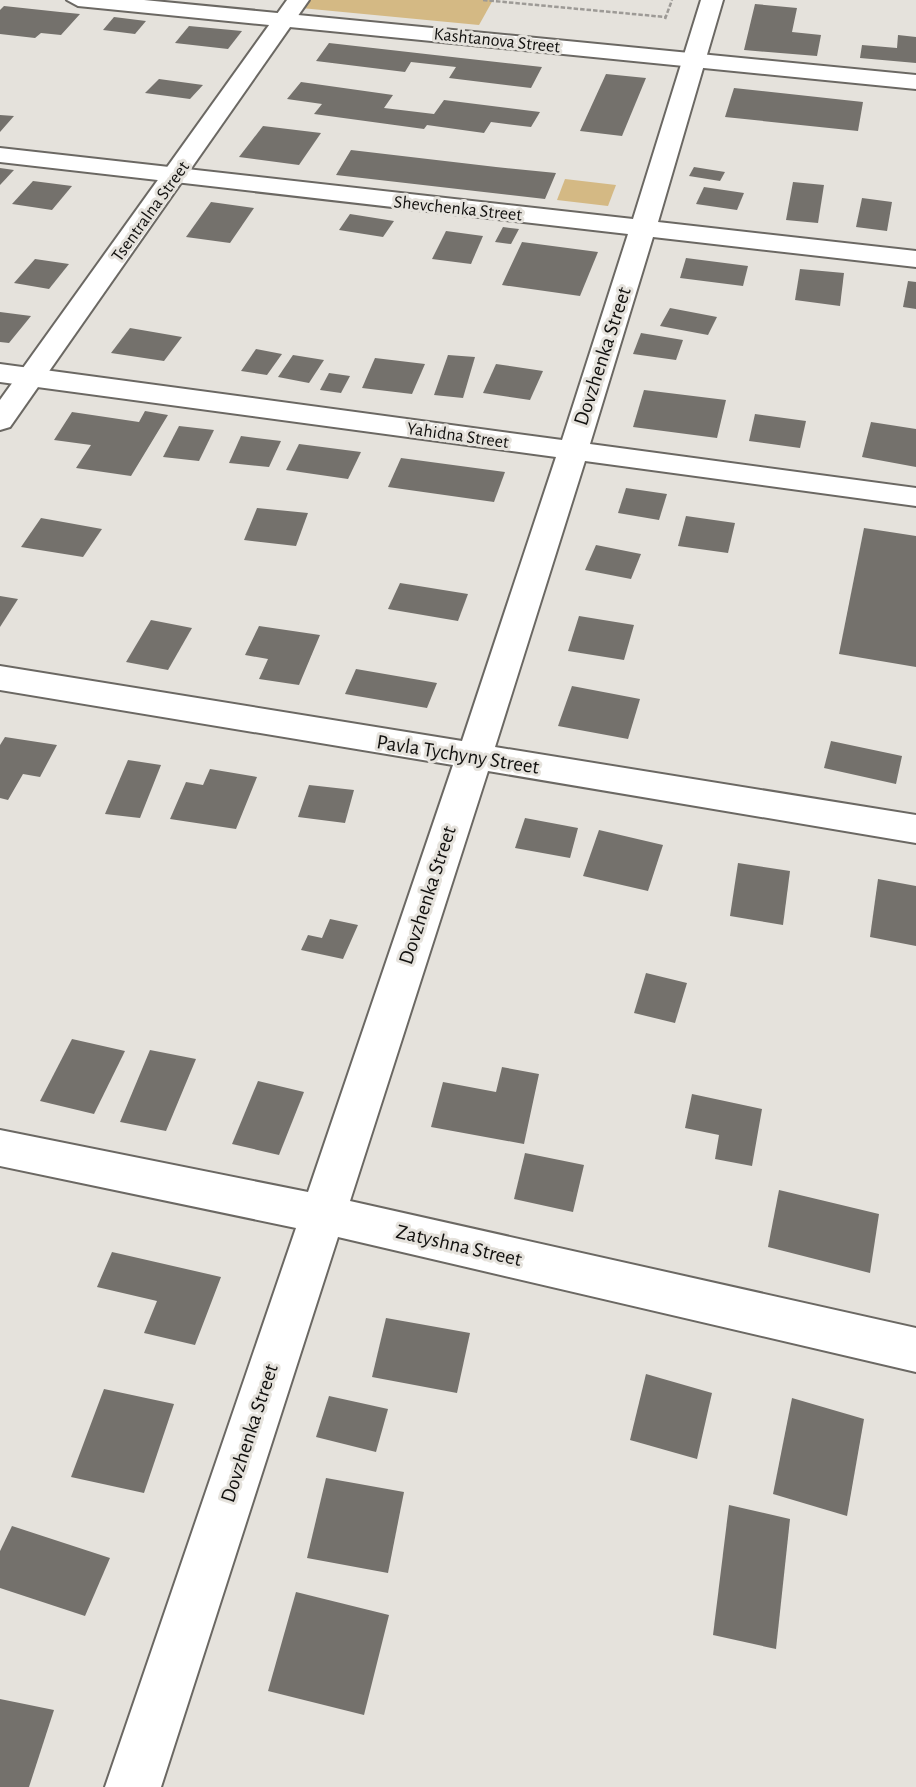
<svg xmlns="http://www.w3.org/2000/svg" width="916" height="1787" font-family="'Alegreya Sans',sans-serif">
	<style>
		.green { fill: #d4b984 }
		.building { fill: #74716c }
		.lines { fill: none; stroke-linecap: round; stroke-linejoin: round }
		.minor-casing { stroke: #6b6863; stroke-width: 4 }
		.tertiary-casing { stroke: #6b6863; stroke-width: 4 }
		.secondary-casing { stroke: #6b6863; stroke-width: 4 }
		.path { stroke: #9d9a96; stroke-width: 2.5; stroke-dasharray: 4.5 2; stroke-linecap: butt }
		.minor { fill: #fff; fill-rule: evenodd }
		.tertiary { fill: #fff; fill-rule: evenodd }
		.secondary { fill: #fff; fill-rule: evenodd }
		.labels { text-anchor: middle; stroke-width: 6; stroke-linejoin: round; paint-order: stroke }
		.far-street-label { font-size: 18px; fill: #12110f; stroke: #e5e2dc }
		.street-label { font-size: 21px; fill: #12110f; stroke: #e5e2dc }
	</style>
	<rect width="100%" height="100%" fill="#e5e2dc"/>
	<g class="green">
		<path d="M307 0H493L479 25 301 8Z"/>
		<path d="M565 179 616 185 608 206 557 200Z"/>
	</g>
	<g class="building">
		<path d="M755 4 797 8 792 32 821 35 817 56 744 50Z"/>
		<path d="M4 6 60 12 80 14 61 35 41 33 35 38 0 34V10Z"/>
		<path d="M114 17 146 21 135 34 103 30Z"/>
		<path d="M189 26 242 31 228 49 175 43Z"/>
		<path d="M898 35 916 37V63L860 58 862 45 897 48Z"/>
		<path d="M329 43 461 58 542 67 531 88 449 78 456 67 411 62 405 72 316 61Z"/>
		<path d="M606 74 646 78 622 136 580 131Z"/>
		<path d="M159 79 203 85 190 99 145 93Z"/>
		<path d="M301 82 393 95 384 108 434 114 444 100 540 112 531 127 491 122 484 133 427 125 424 129 314 114 322 104 287 99Z"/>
		<path d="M734 88 863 102 858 131 725 117Z"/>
		<path d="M0 115 14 116 0 132Z"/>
		<path d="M263 126 321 133 299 165 239 157Z"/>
		<path d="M351 150 496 167 556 173 545 199 336 175Z"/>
		<path d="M694 167 725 172 720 181 689 176Z"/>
		<path d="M0 168 14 170 0 185Z"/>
		<path d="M33 181 72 186 52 210 12 204Z"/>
		<path d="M793 182 824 185 818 223 786 220Z"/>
		<path d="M704 187 744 193 737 210 696 204Z"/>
		<path d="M862 198 892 202 887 231 856 227Z"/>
		<path d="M211 202 254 208 230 243 186 237Z"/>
		<path d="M350 214 394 221 383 237 339 230Z"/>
		<path d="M503 227 519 229 511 244 495 242Z"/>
		<path d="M446 231 483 236 471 264 432 259Z"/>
		<path d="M522 242 598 252 580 296 502 285Z"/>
		<path d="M686 258 748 266 743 286 680 278Z"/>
		<path d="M35 259 69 264 49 289 14 283Z"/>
		<path d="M800 269 844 273 840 306 795 300Z"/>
		<path d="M908 281 916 282V309L903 307Z"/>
		<path d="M670 308 717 317 708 335 660 326Z"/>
		<path d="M0 312 31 316 9 343 0 342Z"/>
		<path d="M130 328 182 337 164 361 111 353Z"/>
		<path d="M641 333 683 340 676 360 633 354Z"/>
		<path d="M256 349 282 354 267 375 241 371Z"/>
		<path d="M293 355 324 360 309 383 278 377Z"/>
		<path d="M448 355 475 357 463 398 434 395Z"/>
		<path d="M375 358 425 364 412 394 362 388Z"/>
		<path d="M496 364 543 371 530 400 483 393Z"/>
		<path d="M329 373 350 376 341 393 320 390Z"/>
		<path d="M644 390 726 400 717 438 633 427Z"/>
		<path d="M145 411 168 415 131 476 76 468 91 445 54 440 72 412 139 422Z"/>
		<path d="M755 414 806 421 800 448 749 441Z"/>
		<path d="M871 422 916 429V467L862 457Z"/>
		<path d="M179 426 214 430 199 461 163 457Z"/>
		<path d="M241 436 281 441 269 467 229 463Z"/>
		<path d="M299 444 361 452 348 479 286 470Z"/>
		<path d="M401 458 505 472 494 502 388 487Z"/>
		<path d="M626 488 667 494 659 520 618 513Z"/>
		<path d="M257 508 308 513 296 546 244 540Z"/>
		<path d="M686 516 735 523 728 553 678 546Z"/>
		<path d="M41 518 102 529 83 557 21 547Z"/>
		<path d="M864 528 916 536V667L839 654Z"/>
		<path d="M596 545 641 554 631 579 585 570Z"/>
		<path d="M400 583 468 594 458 621 388 609Z"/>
		<path d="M0 596 18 599 0 627Z"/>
		<path d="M579 616 634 625 624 660 568 651Z"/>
		<path d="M151 620 192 628 168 670 126 662Z"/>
		<path d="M259 626 320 635 299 685 259 679 268 659 245 655Z"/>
		<path d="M356 669 437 683 427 708 345 694Z"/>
		<path d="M572 686 640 699 628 739 558 726Z"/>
		<path d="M5 737 57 745 40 777 23 774 8 800 0 798V745Z"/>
		<path d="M831 741 902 756 896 784 824 768Z"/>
		<path d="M128 760 161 765 140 818 105 814Z"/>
		<path d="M210 769 257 777 236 829 170 819 186 782 203 785Z"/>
		<path d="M309 785 354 790 345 823 298 817Z"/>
		<path d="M525 818 578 828 570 858 515 848Z"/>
		<path d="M599 830 663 845 648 891 583 876Z"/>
		<path d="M738 863 790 871 783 925 730 916Z"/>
		<path d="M878 879 916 886V946L870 937Z"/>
		<path d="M330 919 358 925 343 959 301 950 308 935 322 938Z"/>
		<path d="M646 973 687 983 675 1023 634 1013Z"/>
		<path d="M72 1039 125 1051 94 1114 40 1101Z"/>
		<path d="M150 1050 196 1059 166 1131 120 1122Z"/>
		<path d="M502 1067 539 1074 524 1144 431 1127 443 1082 496 1092Z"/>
		<path d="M258 1081 304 1092 279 1155 232 1144Z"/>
		<path d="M692 1094 762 1109 752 1166 715 1159 719 1135 685 1128Z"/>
		<path d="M525 1153 584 1165 573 1212 514 1199Z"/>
		<path d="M779 1190 879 1214 870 1273 768 1247Z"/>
		<path d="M112 1252 221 1277 195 1345 144 1333 157 1301 97 1287Z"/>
		<path d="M386 1318 470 1333 457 1393 372 1377Z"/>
		<path d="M646 1374 712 1393 697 1459 630 1440Z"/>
		<path d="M104 1389 174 1404 144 1493 71 1477Z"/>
		<path d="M329 1396 388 1409 376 1452 316 1437Z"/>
		<path d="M792 1398 864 1419 847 1516 773 1494Z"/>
		<path d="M326 1478 404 1492 388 1573 307 1558Z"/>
		<path d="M729 1505 790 1519 776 1649 713 1635Z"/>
		<path d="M12 1526 110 1558 85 1616 0 1588V1551Z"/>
		<path d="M296 1592 389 1615 364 1715 268 1691Z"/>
		<path d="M0 1699 54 1710 29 1787H0Z"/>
	</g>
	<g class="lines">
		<defs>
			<path id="minor" d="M701 0H723L658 222 916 251V267L653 237 590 444 916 488V506L585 461 495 747 916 815V843L488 771 350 1201 916 1328V1372L338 1237 161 1787H105L296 1228 0 1166V1130L308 1192 453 765 0 690V666L462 741 556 457 0 382V364L562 440 628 234 0 162V148L633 219Z"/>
			<path id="tertiary" d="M67 0H144L916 75V89L78 6Z"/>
			<path id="secondary" d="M287 0H309L10 427 0 430V400Z"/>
		</defs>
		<use href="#minor" class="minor-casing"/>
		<use href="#tertiary" class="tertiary-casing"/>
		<use href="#secondary" class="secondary-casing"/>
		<g class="path">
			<path d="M483 0 665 17"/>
			<path d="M665 19 672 0"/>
		</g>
		<use href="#minor" class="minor"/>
		<use href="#tertiary" class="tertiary"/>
		<use href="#secondary" class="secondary"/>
	</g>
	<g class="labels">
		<g class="far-street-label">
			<text transform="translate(497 40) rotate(6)" y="6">Kashtanova Street</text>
			<text transform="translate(458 208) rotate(6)" y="6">Shevchenka Street</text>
			<text transform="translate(150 211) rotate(-54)" y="6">Tsentralna Street</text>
			<text transform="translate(458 435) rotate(8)" y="6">Yahidna Street</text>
		</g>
		<g class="street-label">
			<text transform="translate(602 356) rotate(-72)" y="7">Dovzhenka Street</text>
			<text transform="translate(458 754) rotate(9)" y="7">Pavla Tychyny Street</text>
			<text transform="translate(427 895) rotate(-72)" y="7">Dovzhenka Street</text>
			<text transform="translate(459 1245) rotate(13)" y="7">Zatyshna Street</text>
			<text transform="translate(249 1433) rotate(-72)" y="7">Dovzhenka Street</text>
		</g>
	</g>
</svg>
